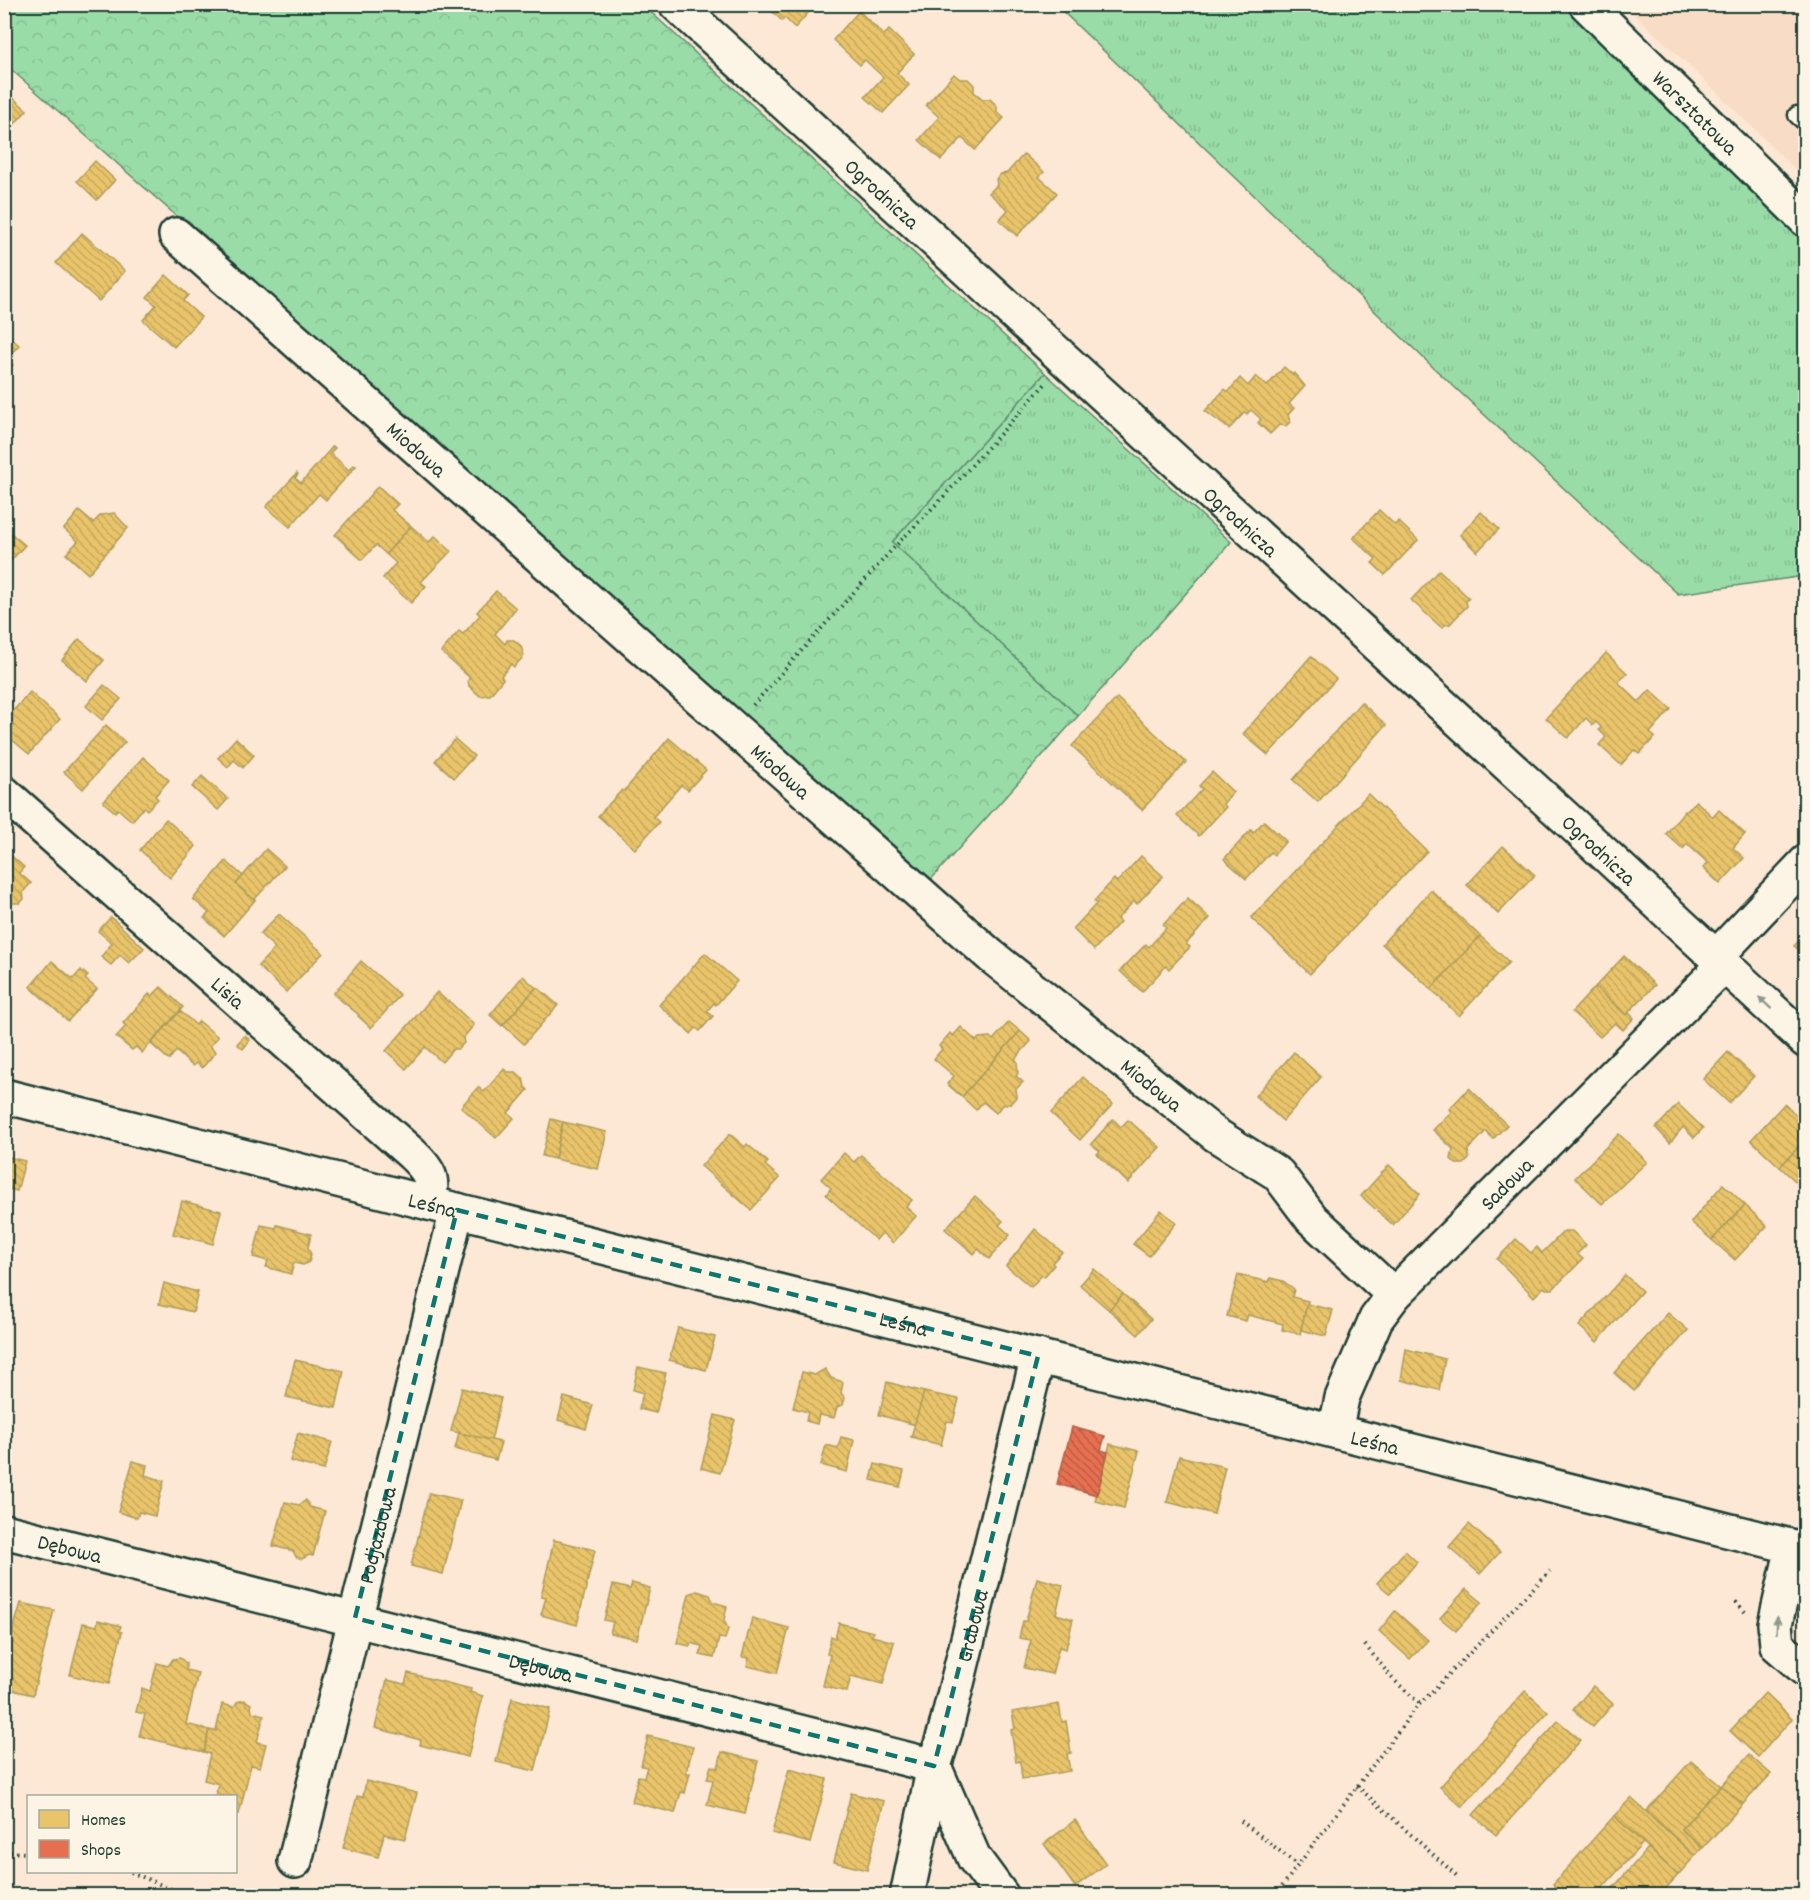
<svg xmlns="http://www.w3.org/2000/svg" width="1810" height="1900" font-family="Dekko,sans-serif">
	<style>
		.built { fill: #f8dcc5 }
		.grass { fill: url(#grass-tufts); stroke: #5c8c6e; stroke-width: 1.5 }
		.forest { fill: url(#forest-crowns); stroke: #5c8c6e; stroke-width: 1.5 }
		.homes { fill: url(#homes-back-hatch); stroke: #ac9c5a; stroke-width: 1.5 }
		.shops { fill: url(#shops-back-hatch); stroke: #ab6048; stroke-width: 1.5 }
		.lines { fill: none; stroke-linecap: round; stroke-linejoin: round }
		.service-casing { stroke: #1f3d34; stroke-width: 21 }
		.minor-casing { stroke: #1f3d34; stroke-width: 38 }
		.tertiary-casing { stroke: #1f3d34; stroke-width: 38 }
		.path { stroke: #1f3d34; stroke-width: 4; stroke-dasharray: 1.5 4.5; stroke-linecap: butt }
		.service { stroke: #fcf5e5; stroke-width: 16 }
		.minor { stroke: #fcf5e5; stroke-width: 33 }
		.tertiary { stroke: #fcf5e5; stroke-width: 33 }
		.oneway { fill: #8e998c }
		.marked { fill: none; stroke: #0f766e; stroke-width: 4.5; stroke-dasharray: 12 8; stroke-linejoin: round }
		.labels { text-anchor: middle; stroke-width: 6; stroke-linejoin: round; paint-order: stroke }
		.street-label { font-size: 22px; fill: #1f3d34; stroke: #fcf5e5 }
	</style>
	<defs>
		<pattern id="grass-tufts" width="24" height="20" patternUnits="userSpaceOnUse" patternTransform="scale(1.5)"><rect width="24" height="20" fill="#9adca7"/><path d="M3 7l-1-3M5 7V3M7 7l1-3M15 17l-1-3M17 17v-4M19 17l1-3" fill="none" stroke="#84be90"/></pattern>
		<pattern id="forest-crowns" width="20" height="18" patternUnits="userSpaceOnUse" patternTransform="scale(1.5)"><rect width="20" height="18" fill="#9adca7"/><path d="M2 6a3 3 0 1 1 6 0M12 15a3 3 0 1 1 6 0" fill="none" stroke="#84be90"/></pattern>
		<pattern id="homes-back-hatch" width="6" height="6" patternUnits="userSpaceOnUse" patternTransform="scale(1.5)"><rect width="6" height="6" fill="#e9c46a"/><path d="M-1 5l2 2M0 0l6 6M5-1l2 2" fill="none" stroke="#c7a95c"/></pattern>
		<pattern id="shops-back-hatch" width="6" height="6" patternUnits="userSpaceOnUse" patternTransform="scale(1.5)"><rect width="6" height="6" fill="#e76f51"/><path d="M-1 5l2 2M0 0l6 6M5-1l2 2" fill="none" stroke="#bb5c44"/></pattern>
	</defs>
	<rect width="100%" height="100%" fill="#fce8d4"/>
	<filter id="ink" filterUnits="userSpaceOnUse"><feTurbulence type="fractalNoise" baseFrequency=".0167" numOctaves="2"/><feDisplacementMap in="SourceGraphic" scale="12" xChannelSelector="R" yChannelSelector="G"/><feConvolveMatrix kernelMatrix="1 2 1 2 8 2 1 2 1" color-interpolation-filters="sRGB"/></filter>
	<g filter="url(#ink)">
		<path class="built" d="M1625 5H1805V179L1702 78Z"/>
		<g class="grass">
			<path d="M1056 5H1573L1805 234V576L1678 594 1436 370Z"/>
			<path d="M1045 373 1231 542 1078 716 892 542Z"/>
		</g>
		<path class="forest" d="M5 5H643L1045 373 892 542 1078 716 926 885 736 712 5 64Z"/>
		<g class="homes">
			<path d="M770 4H816L795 28 785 18 782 21 768 7Z"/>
			<path d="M859 11 884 35 889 30 914 54 897 73 909 85 883 113 865 97 883 77 865 60 860 65 833 40Z"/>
			<path d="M954 74 960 79H968L974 85V92L983 99H990L997 106V112L1004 118 975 150 962 138 941 160 919 140 939 117 926 105Z"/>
			<path d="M4 90 27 110 4 136Z"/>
			<path d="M1024 154 1044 172 1039 177 1057 193 1017 236 999 220 1008 210 989 193 997 185 996 179 1001 174 1007 173Z"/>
			<path d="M95 161 115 180 97 200 77 181Z"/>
			<path d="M82 233 125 271 99 301 56 263Z"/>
			<path d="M166 275 188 295 183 301 201 317 174 347 143 320 156 305 147 297Z"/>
			<path d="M4 332 19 345 11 354 10 363 13 365 4 375Z"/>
			<path d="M1284 367 1293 375 1294 373 1305 386 1289 404 1294 408 1288 415 1290 422 1286 426 1279 425 1270 434 1258 423 1261 419 1251 410 1247 414 1245 412 1229 429 1205 411 1225 389 1228 392 1240 378 1248 386 1256 376 1267 386Z"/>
			<path d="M333 446 335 448 330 453 349 470 353 465 356 466 326 500 319 494 290 527 266 507 297 473 298 474 295 478 301 483Z"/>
			<path d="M378 486 398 504 392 510 411 526 386 554 376 545 362 560 335 535Z"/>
			<path d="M1379 510 1395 525 1398 521 1418 540 1385 575 1372 563 1376 559 1353 538Z"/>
			<path d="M79 511 93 523 101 515 114 513 128 528 88 574 66 554 78 541 64 529Z"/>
			<path d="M1481 512 1499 529 1477 552 1460 535Z"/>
			<path d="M411 526 429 542 435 536 451 551 421 582 426 586 411 603 383 578 396 563 386 554Z"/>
			<path d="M6 529 25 545 5 567 4 530Z"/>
			<path d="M1439 570 1469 598 1466 601 1467 606 1450 624 1445 625 1442 628 1411 600Z"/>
			<path d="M496 591 516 608 495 634 505 644 507 640H514L521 646 524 656 514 667 511 664 501 676 503 679 490 695 480 696 469 686 468 680 470 678 441 652 459 631 463 634 480 615 477 612Z"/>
			<path d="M79 639 104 660 87 681 62 660Z"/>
			<path d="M1606 653 1627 673 1618 682 1639 702 1650 690 1671 709 1650 733 1655 737 1639 754 1634 750 1621 765 1599 745 1606 737 1599 730 1601 727 1596 722 1593 725 1586 718 1568 738 1546 718Z"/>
			<path d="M1311 656 1336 679 1268 755 1243 734Z"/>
			<path d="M104 685 121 699 102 720 86 706Z"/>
			<path d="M30 692 60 719 29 754 4 733V721Z"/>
			<path d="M1117 698 1186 762 1142 810 1072 746Z"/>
			<path d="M1361 702 1386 725 1318 802 1293 780Z"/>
			<path d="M106 725 125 742 83 789 64 772Z"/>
			<path d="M236 738 254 755 243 768 234 760 228 767 218 758Z"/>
			<path d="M669 738 706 770 688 790 681 785 653 817 659 822 635 849 598 816 622 790 624 791Z"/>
			<path d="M455 739 474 756 454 778 435 761Z"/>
			<path d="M143 757 169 780 155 796 158 799 147 810 144 807 132 821 118 809 115 812 103 802Z"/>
			<path d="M1212 772 1233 792 1223 804 1226 807 1199 836 1177 816 1202 789 1199 786Z"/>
			<path d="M202 776 228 799 218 810 192 787Z"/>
			<path d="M1368 794 1427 851 1310 974 1251 918Z"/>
			<path d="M1696 801 1713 817 1719 810 1745 834 1733 848 1744 858 1720 884 1703 868 1708 863 1687 844 1683 849 1666 834 1684 811 1686 812Z"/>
			<path d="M166 819 196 846 170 878 140 850Z"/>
			<path d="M1264 821 1286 841 1274 855 1271 852 1246 879 1224 859 1251 830 1253 833Z"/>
			<path d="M1503 846 1535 875 1498 914 1467 885Z"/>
			<path d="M266 849 285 866 254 900 236 884Z"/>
			<path d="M6 851 24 867 19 873 31 883 23 892 24 899 20 903H12L4 911V853Z"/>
			<path d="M1141 856 1163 876 1137 904 1134 901 1117 919 1120 922 1094 950 1073 929 1097 903 1094 901 1114 879 1117 882Z"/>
			<path d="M226 861 243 876 236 884 255 900 224 936 204 918 209 913 193 899Z"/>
			<path d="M1431 890 1480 936 1431 989 1382 944Z"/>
			<path d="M1188 898 1210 918 1186 944 1190 947 1169 969 1166 966 1142 992 1120 971 1146 944 1149 947 1166 928 1163 925Z"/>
			<path d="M279 914 323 953 286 992 258 966 275 948 260 934Z"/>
			<path d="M111 917 144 948 129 963 120 955 111 965 101 957 112 943 98 931Z"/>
			<path d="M1806 934V962L1802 958 1805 955 1794 946Z"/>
			<path d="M1480 936 1509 962 1459 1016 1431 989Z"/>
			<path d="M705 953 737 981 716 1005 714 1003 707 1011 713 1016 700 1031 696 1028 691 1034 659 1005Z"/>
			<path d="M1624 956 1655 985 1626 1015 1595 987Z"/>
			<path d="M52 961 73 979 81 970 88 976 85 979 97 989 68 1021 30 987Z"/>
			<path d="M361 961 400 995 371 1028 358 1016 359 1015 333 994Z"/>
			<path d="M523 976 536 988 502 1026 490 1015Z"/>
			<path d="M161 987 183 1007 142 1053 136 1047 132 1050 116 1037 126 1026 123 1023 149 994 152 996Z"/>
			<path d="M537 987 558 1005 524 1044 503 1025Z"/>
			<path d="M1595 987 1626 1015 1629 1013 1634 1018 1623 1030 1615 1023 1600 1037 1572 1012Z"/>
			<path d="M437 992 448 1002 449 1001 474 1025 463 1038 464 1043 458 1049H453L442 1062 425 1047 406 1069 386 1051Z"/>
			<path d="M180 1011 196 1025 199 1021 218 1037 210 1046 216 1052 202 1068 196 1063 193 1066 190 1064 176 1051 169 1060 151 1044Z"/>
			<path d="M1009 1022 1020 1031 962 1097 947 1084 954 1076 934 1059 942 1049 939 1046 950 1033 953 1036 961 1027 976 1041 979 1038 990 1037 993 1040Z"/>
			<path d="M1020 1031 1031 1041 1015 1059 1017 1061 1018 1073 1016 1076 1023 1082 1016 1089 1017 1096 1010 1104 1002 1105 996 1113 983 1102 976 1110 962 1097Z"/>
			<path d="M245 1035 250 1040 243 1049 237 1044Z"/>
			<path d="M1294 1052 1321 1077 1283 1121 1255 1096Z"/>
			<path d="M1728 1052 1754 1076 1729 1103 1703 1079Z"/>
			<path d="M504 1069 508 1072H516L523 1078 525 1087 528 1090 508 1113 514 1118 496 1138 461 1107 478 1087 484 1092Z"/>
			<path d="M1083 1077 1113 1104 1080 1140 1051 1113Z"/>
			<path d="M1469 1088 1507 1125 1493 1139 1486 1131 1468 1150 1469 1159 1464 1164H1456L1451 1159 1453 1149 1433 1130 1451 1112 1449 1109Z"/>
			<path d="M1678 1104 1703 1128 1694 1138 1683 1127 1670 1143 1656 1128Z"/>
			<path d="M1784 1104 1806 1123V1139L1780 1167 1751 1140Z"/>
			<path d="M551 1119 563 1122 555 1159 542 1156Z"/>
			<path d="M1113 1119 1121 1127 1128 1120 1160 1147 1128 1183 1097 1154 1100 1151 1091 1144Z"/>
			<path d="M563 1122 607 1132 598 1169 555 1159Z"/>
			<path d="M730 1134 745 1147 747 1144 768 1162 765 1165 780 1178 751 1210 701 1166Z"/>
			<path d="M1619 1134 1647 1162 1602 1204 1575 1178Z"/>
			<path d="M1806 1139V1191L1780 1167Z"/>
			<path d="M844 1153 854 1162 861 1155 912 1200 906 1207 916 1216 893 1243 882 1233 876 1240 826 1195 831 1188 821 1179Z"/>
			<path d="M4 1156 25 1161 17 1191 4 1188Z"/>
			<path d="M1389 1165 1420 1194 1393 1225 1361 1196Z"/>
			<path d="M1723 1184 1745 1205 1712 1240 1691 1222Z"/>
			<path d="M975 1196 1003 1221 999 1225 1010 1235 989 1259 978 1249 974 1254 945 1229Z"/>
			<path d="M182 1201 221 1211 213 1244 173 1234Z"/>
			<path d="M1745 1205 1767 1226 1735 1260 1712 1240Z"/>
			<path d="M1161 1210 1176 1223 1149 1256 1133 1244Z"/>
			<path d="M261 1225 276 1228 277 1225 311 1234 308 1248 311 1254 309 1262 303 1265 294 1263 291 1274 266 1267 268 1261 253 1257Z"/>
			<path d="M1035 1229 1062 1252 1052 1263 1054 1265 1044 1277 1042 1275 1031 1287 1006 1266Z"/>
			<path d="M1564 1231H1572L1586 1245 1577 1254 1583 1259 1553 1289H1546L1544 1287 1534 1297 1497 1259 1516 1239 1531 1253 1537 1247 1542 1253Z"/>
			<path d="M1094 1269 1123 1294 1109 1310 1080 1285Z"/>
			<path d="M1238 1275 1269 1282 1270 1278 1283 1281 1294 1289 1292 1297 1308 1301 1300 1334 1282 1330 1283 1324 1248 1315 1246 1321 1227 1316Z"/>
			<path d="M1625 1275 1642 1291 1597 1342 1579 1326Z"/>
			<path d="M164 1283 198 1292 193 1312 159 1304Z"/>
			<path d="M1123 1294 1151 1319 1138 1335 1109 1310Z"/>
			<path d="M1307 1304 1333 1310 1326 1336 1301 1330Z"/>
			<path d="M1668 1313 1688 1330 1634 1391 1614 1373Z"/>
			<path d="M678 1328 715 1337 706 1370 669 1360Z"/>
			<path d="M1406 1349 1445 1359 1439 1390 1401 1380Z"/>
			<path d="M295 1360 344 1371 336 1408 286 1397Z"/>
			<path d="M638 1367 666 1373 656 1413 639 1409 643 1393 633 1390Z"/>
			<path d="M825 1369 831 1378 843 1382 841 1393 845 1398 843 1405 837 1407 834 1418 819 1415 817 1424 806 1421 808 1412 793 1408 802 1372 815 1375Z"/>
			<path d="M887 1382 924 1392 916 1425 879 1415Z"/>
			<path d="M462 1388 501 1398 491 1441 451 1431Z"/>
			<path d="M924 1392 959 1399 953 1422 947 1421 941 1445 911 1437Z"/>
			<path d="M564 1397 593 1405 586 1429 558 1420Z"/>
			<path d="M715 1415 735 1420 720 1473 701 1468Z"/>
			<path d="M298 1433 332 1442 324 1470 290 1461Z"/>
			<path d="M459 1433 501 1442 496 1460 455 1449Z"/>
			<path d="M841 1437 854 1440 847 1472 821 1465 826 1445 838 1448Z"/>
			<path d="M1110 1444 1139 1451 1124 1508 1095 1501Z"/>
			<path d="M1179 1456 1225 1467 1214 1514 1167 1502Z"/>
			<path d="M133 1461 147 1465 145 1475 164 1481 155 1516 139 1512 137 1518 118 1512Z"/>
			<path d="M875 1464 904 1471 900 1487 871 1480Z"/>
			<path d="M429 1493 461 1500 443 1574 411 1566Z"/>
			<path d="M306 1500 310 1507 325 1511 313 1556 309 1555 302 1559 296 1557 293 1551 273 1546 285 1502 299 1505Z"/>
			<path d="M1469 1524 1500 1552 1480 1574 1449 1547Z"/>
			<path d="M554 1540 595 1550 577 1625 541 1615 546 1597 541 1596Z"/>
			<path d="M1405 1551 1417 1562 1390 1594 1377 1583Z"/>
			<path d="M1037 1578 1063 1585 1056 1614 1073 1619 1066 1649 1059 1647 1052 1674 1024 1668 1031 1640 1019 1638 1023 1621H1026Z"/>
			<path d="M632 1583 650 1588 637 1639 610 1633 613 1622 604 1620 613 1585 630 1589Z"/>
			<path d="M1466 1589 1482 1602 1456 1631 1440 1618Z"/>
			<path d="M697 1591 710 1595 713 1602 727 1606 724 1620 728 1629 725 1639 719 1638 714 1658 700 1655 702 1646 691 1643 690 1646 677 1643 689 1594Z"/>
			<path d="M21 1603 54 1610 33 1695 4 1688V1661Z"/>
			<path d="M1395 1611 1428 1640 1410 1659 1379 1631Z"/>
			<path d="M752 1618 789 1628 777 1673 747 1666 749 1658 742 1657Z"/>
			<path d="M98 1620 121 1626 119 1631 122 1632 109 1684 70 1675 83 1623 97 1626Z"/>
			<path d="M839 1623 873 1632 872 1636 894 1642 883 1684 851 1676 847 1692 823 1686 830 1655 827 1654 831 1636 835 1638Z"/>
			<path d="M180 1658 186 1663V1670L198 1673 186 1724 209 1730 204 1752 139 1736 145 1714 136 1712 142 1688 150 1691 157 1663 168 1666 173 1659Z"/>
			<path d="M408 1673 471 1689 470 1692 483 1696 468 1757 420 1745 421 1740 375 1728 387 1680 405 1684Z"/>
			<path d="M1593 1686 1613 1704 1593 1727 1573 1710Z"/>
			<path d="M1525 1691 1548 1712 1462 1807 1440 1787Z"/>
			<path d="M1765 1693 1792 1719 1758 1757 1730 1731Z"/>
			<path d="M512 1698 550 1709 535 1771 496 1762Z"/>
			<path d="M244 1700 251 1704 252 1712 264 1715 257 1742 266 1744 260 1767 251 1765 239 1814 236 1813V1796H215L219 1784 204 1780 210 1754 204 1752 209 1730 216 1731 222 1704 234 1707 237 1702Z"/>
			<path d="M1059 1704 1062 1722 1066 1721 1071 1753 1067 1754 1070 1771 1022 1779 1020 1761 1016 1762 1011 1730 1015 1729 1012 1712Z"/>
			<path d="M1558 1721 1581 1740 1496 1835 1473 1815Z"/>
			<path d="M648 1736 693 1747 686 1773H690L685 1793 681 1792 675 1813 632 1802 638 1776 644 1777 647 1767 641 1766Z"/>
			<path d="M722 1752 758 1761 745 1814 707 1805 713 1780 707 1779 711 1766 718 1768Z"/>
			<path d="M1749 1755 1771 1774 1743 1804 1721 1786Z"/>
			<path d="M1691 1761 1721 1786 1681 1829 1702 1848 1695 1856 1646 1811Z"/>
			<path d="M789 1769 827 1779 810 1843 772 1833Z"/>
			<path d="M366 1781 417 1793 405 1839 384 1834 378 1857 343 1848 357 1796 363 1797Z"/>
			<path d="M1721 1786 1743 1804 1703 1848 1681 1829Z"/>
			<path d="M851 1793 884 1801 867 1870 834 1862Z"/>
			<path d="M1631 1798 1695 1856 1678 1875 1614 1816Z"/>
			<path d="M1614 1816 1643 1843 1595 1896H1565L1553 1884Z"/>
			<path d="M1075 1820 1106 1864 1075 1887 1044 1844Z"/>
			<path d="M1648 1848 1678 1875 1659 1896H1606Z"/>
		</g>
		<path class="shops" d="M1072 1427 1105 1436 1101 1450 1108 1452 1097 1495 1057 1484Z"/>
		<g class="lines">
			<defs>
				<path id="service" d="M1797 115 1806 123"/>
				<g id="minor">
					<path id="s1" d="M676 4 1580 831 1806 1041"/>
					<path id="s2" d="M1586 4 1806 220"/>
					<path id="s3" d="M176 235 991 956 1216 1135 1278 1174 1312 1219 1394 1295"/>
					<path id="s4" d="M4 793 412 1154C430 1171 434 1178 429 1203"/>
					<path d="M1715 958 1806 862"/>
					<path id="s5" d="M1335 1431 1342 1398 1376 1319 1394 1295 1723 966"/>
					<path id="s6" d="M4 1531 934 1766 974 1858 1002 1896"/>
					<path d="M1793 1547 1775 1624 1777 1645 1806 1670"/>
					<path id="s7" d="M295 1861 457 1210"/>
					<path id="s8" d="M907 1896 934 1766 945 1732 1038 1356"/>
				</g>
				<g id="tertiary">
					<path id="s9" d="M4 1096 1806 1550"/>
				</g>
			</defs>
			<use href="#service" class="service-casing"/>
			<use href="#minor" class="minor-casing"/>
			<use href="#tertiary" class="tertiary-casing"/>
			<g class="path">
				<path d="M753 705 889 553 945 495 1047 382"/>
				<path d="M1736 1602 1745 1612"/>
				<path d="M1365 1645 1392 1678 1420 1704"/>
				<path d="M1357 1786 1458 1877"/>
				<path d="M1241 1821 1298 1865"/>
				<path d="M4 1852 28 1853"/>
				<path d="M131 1872 173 1890 178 1896"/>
				<path d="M1275 1896 1415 1709 1550 1571"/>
				<path d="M1803 1896 1806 1892"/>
			</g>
			<use href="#service" class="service"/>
			<use href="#minor" class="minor"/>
			<use href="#tertiary" class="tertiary"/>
		</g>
		<defs><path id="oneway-solid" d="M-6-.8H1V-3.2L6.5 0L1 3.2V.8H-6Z" transform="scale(1.5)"/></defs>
		<g class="oneway">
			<use href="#oneway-solid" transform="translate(1765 1003) rotate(-137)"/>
			<use href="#oneway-solid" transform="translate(1777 1625) rotate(-87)"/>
		</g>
	</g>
	<path class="marked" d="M457 1210 1038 1356 934 1766 355 1618Z"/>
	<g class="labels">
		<g class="street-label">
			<text dy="8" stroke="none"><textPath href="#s2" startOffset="154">Warsztatowa</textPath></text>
			<text dy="8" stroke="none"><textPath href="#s1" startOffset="280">Ogrodnicza</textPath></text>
			<text dy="8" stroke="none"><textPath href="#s3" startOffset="322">Miodowa</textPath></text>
			<text dy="8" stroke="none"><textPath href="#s1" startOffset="766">Ogrodnicza</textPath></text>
			<text dy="8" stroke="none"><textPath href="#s3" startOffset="808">Miodowa</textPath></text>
			<text dy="8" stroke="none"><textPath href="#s1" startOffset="1252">Ogrodnicza</textPath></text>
			<text dy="8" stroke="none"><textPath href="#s4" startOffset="300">Lisia</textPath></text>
			<text dy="8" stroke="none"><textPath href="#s3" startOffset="1294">Miodowa</textPath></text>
			<text dy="8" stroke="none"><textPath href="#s5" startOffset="308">Sadowa</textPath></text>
			<text dy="8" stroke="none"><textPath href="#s9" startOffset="442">Leśna</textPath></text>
			<text dy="8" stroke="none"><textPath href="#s9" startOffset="928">Leśna</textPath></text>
			<text dy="8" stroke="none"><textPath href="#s9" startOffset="1414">Leśna</textPath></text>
			<text dy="8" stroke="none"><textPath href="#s7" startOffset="336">Podjazdowa</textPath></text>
			<text dy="8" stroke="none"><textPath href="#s6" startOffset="68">Dębowa</textPath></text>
			<text dy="8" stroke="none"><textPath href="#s8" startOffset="278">Grabowa</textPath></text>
			<text dy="8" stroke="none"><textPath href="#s6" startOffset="554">Dębowa</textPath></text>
		</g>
	</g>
	<rect width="1810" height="1900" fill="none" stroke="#fcf5e5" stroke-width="24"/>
	<rect x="12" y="12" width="1786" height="1876" fill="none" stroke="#1f3d34" stroke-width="2" filter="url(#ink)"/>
	<rect x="27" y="1795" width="210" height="78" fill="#fcf5e5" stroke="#a4ab9e" stroke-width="1.5"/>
	<rect x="39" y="1810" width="30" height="18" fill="#e9c46a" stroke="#a4ab9e" stroke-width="1.5"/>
	<text x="81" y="1825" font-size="18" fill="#1f3d34">Homes</text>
	<rect x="39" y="1840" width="30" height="18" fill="#e76f51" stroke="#a4ab9e" stroke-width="1.5"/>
	<text x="81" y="1855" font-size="18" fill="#1f3d34">Shops</text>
</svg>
